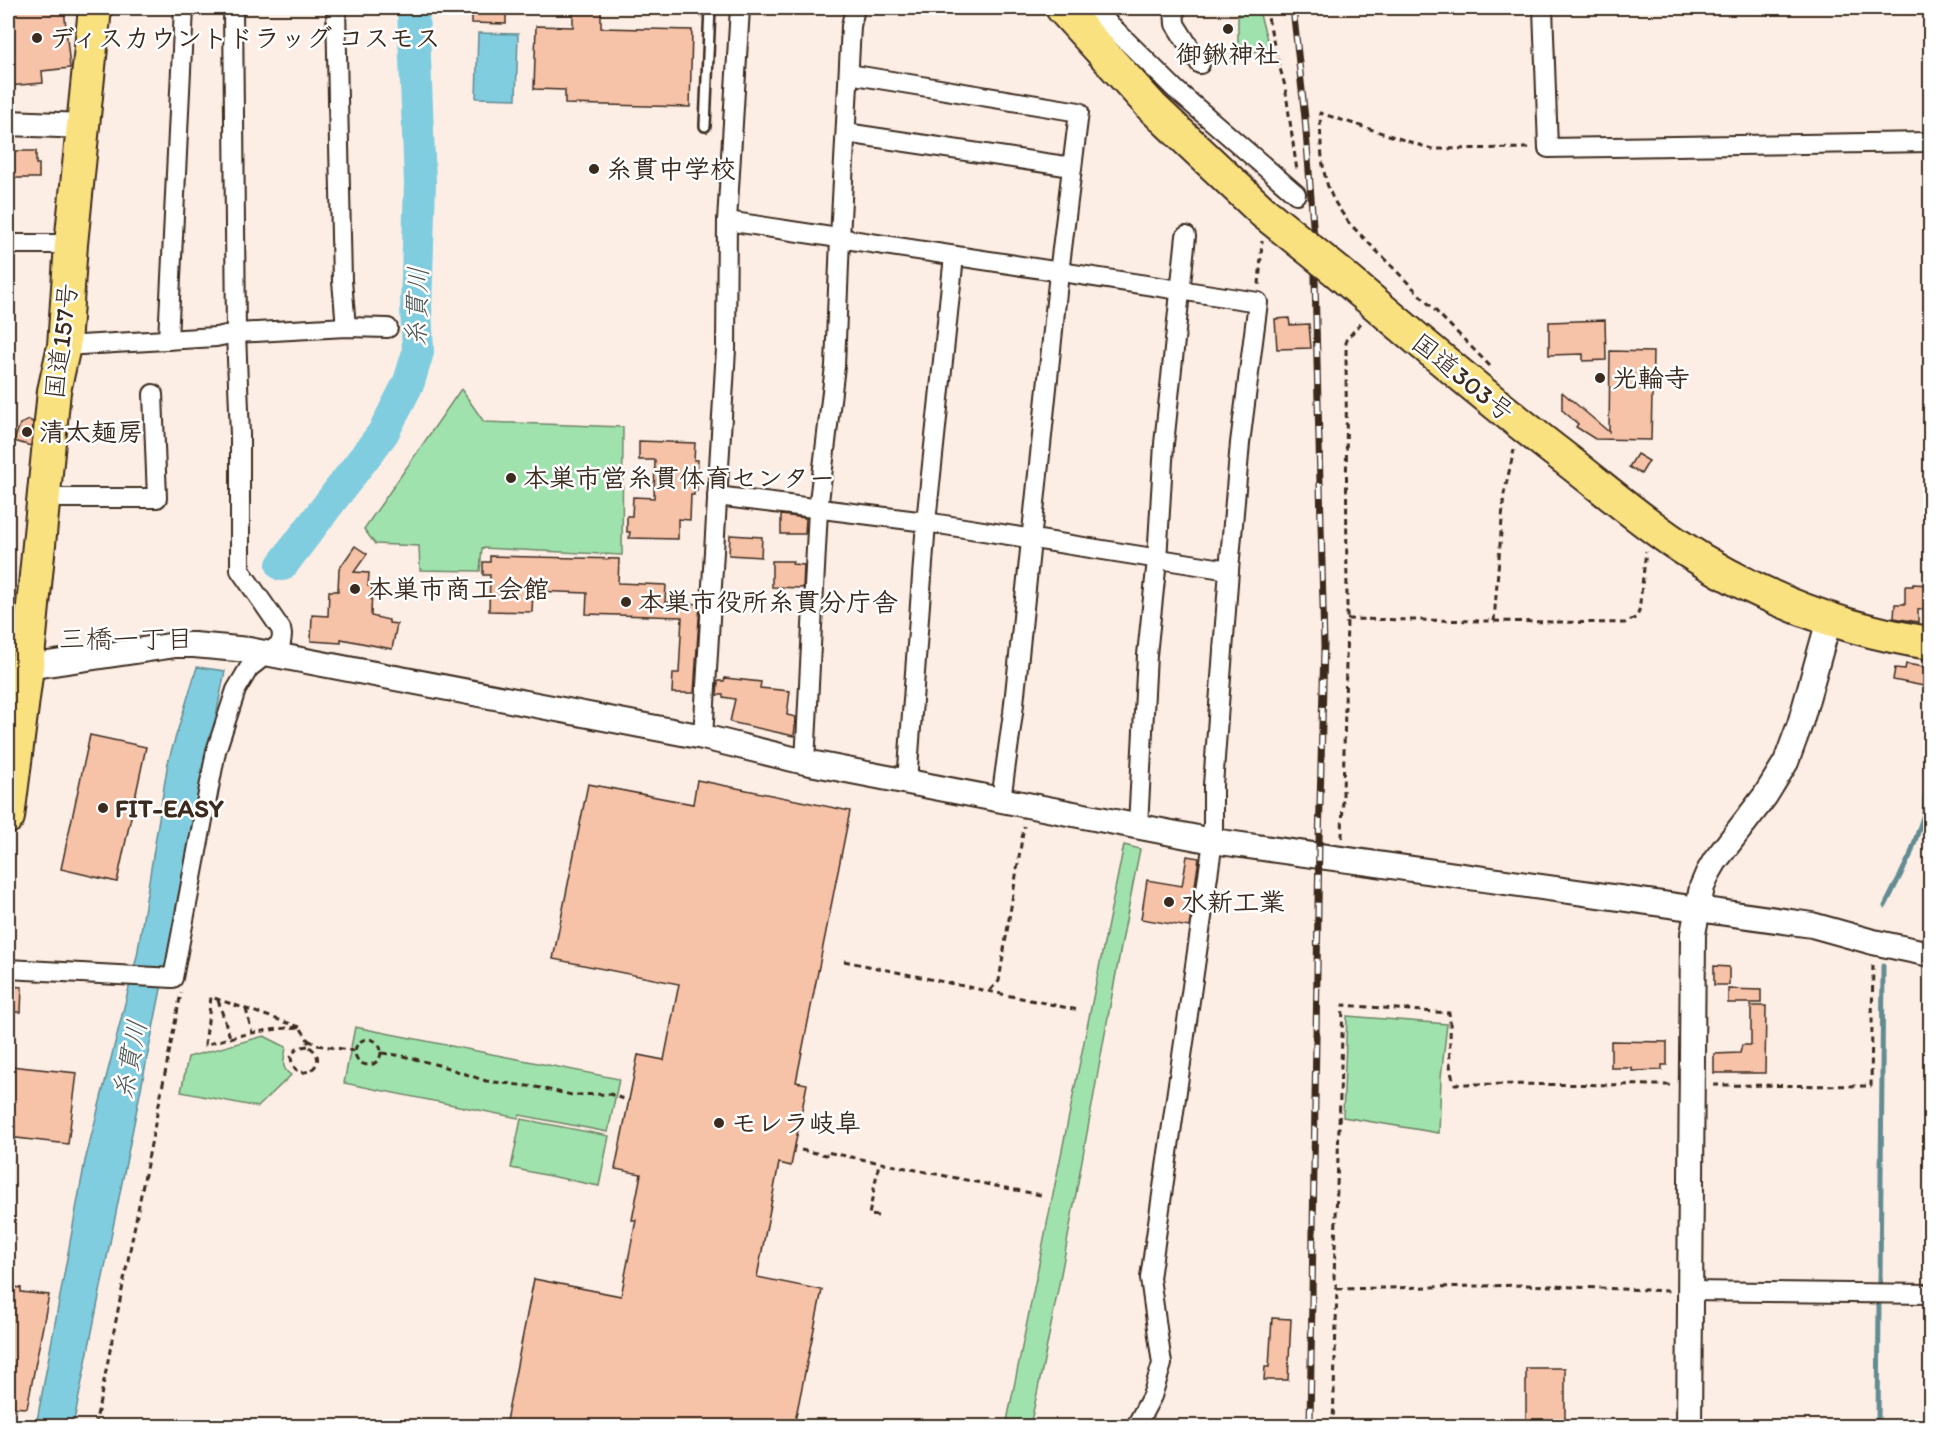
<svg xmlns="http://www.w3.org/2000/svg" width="1938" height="1434" font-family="Itim,'Klee One',sans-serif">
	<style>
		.green { fill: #a0e2ad; stroke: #6e8666; stroke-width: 1.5 }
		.water { fill: #80cddf; stroke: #648c92; stroke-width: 1.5 }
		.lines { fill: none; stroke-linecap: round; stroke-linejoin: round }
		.stream { stroke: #648c92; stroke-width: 5 }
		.river { stroke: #80cddf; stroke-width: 32 }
		.building { fill: #f6c2a8; stroke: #3b2a1e; stroke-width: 1.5 }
		.lane-casing { stroke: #3b2a1e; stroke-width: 14 }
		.street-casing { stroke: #3b2a1e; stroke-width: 22 }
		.secondary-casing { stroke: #3b2a1e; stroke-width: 28 }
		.highway-casing { stroke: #3b2a1e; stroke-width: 36 }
		.path { stroke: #3b2a1e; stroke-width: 3; stroke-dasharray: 6 4.5; stroke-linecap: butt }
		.lane { stroke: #fff; stroke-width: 9 }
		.street { stroke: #fff; stroke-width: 18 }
		.secondary { stroke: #fff; stroke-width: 24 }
		.highway { stroke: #fae180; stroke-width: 32 }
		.rail-casing { stroke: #3b2a1e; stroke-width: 7 }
		.rail { stroke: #fff; stroke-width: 4.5; stroke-dasharray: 14; stroke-linecap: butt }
		.highway-bridge-casing { stroke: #3b2a1e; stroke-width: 36; stroke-linecap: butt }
		.highway-bridge { stroke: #fae180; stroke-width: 32 }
		.poi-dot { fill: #3b2a1e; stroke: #fff; stroke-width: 2 }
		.labels { text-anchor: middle; stroke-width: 5; stroke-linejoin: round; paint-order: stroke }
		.poi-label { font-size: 26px; font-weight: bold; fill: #3b2a1e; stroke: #fff; text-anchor: start }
		.street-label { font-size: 26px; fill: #3b2a1e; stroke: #fff }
		.water-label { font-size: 27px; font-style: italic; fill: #505b58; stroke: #fff }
		.neighbourhood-label { font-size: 27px; fill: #3b2a1e; stroke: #fff }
	</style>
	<rect width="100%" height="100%" fill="#fcede5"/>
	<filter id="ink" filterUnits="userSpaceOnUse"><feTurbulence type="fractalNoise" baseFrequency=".0167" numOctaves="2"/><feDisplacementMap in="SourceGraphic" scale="12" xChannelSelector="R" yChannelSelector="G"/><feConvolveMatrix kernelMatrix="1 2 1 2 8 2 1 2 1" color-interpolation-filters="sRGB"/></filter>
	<g filter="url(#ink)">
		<g class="green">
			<path d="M1238 8H1258L1269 46 1266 50 1238 54Z"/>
			<path d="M461 389 484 422 623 427 622 555 482 548 480 571 420 570 419 546 375 544 364 529Z"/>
			<path d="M1124 845 1140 849C1101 1041 1072 1235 1030 1426H1006Z"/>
			<path d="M1347 1016 1447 1024 1441 1078 1439 1133 1343 1117Z"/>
			<path d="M355 1027 619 1079 608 1132 520 1115 518 1118 344 1083Z"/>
			<path d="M264 1036 286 1047C285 1058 279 1067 291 1075L258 1107 181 1092 188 1057Z"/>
			<path d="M521 1119 609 1136 599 1186 511 1168Z"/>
		</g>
		<g class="water">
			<path d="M478 33 518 34 516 99 476 98Z"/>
			<path d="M197 667 225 671C174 923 125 1175 73 1426H36L85 1161 137 956 168 762Z"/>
		</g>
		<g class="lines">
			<g class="stream">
				<path d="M1885 906 1910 856 1924 814 1930 731"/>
				<path d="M1880 1283 1883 966"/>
				<path d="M1878 1426 1879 1302"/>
			</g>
			<path class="river" d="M282 565 383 433 409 382 418 352 416 307 420 183 413 8"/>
		</g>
		<g class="building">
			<path d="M8 8H64L70 68 42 71 43 83 8 86Z"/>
			<path d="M472 8H506V24L472 23Z"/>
			<path d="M573 8H601V28L692 30 690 107 565 104V90L534 89 536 26 573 27Z"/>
			<path d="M8 151H36V164H39V178H8Z"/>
			<path d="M1289 318 1290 325 1309 324 1311 348 1277 349 1275 319Z"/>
			<path d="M1605 320 1606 360 1583 361V354L1549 355V322Z"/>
			<path d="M1610 351 1653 352 1651 440 1595 439 1576 427 1578 424 1562 410V392L1609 432Z"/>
			<path d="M29 420 33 422 31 446 14 441 20 424Z"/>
			<path d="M639 441 695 443 694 460H698L697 491H694V495H691L690 520 678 519V539L629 538 630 532H627V516H632L633 497 654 498 655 460H639Z"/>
			<path d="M1637 454 1649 461 1641 474 1629 467Z"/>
			<path d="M781 515 806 518 805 534H781Z"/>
			<path d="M730 535 762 537 761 557 729 555Z"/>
			<path d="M355 546 367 554 354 572 369 573 368 586H372L371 616 389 620V623L397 624 392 649 341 639V643L311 641 312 615 328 616 329 591H338L339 569Z"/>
			<path d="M490 556 619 559 618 583 666 585 665 602 700 604 694 693H672L673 673H679L682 617 586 614 587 593 533 591 532 612 489 611 490 575H483V562H490Z"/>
			<path d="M772 561H793L792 564 804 565 803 588 772 587Z"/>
			<path d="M1913 584 1930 585V608L1918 610V622L1894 618 1895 604H1905V586H1913Z"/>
			<path d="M1906 664 1930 668 1929 687 1893 680 1895 668 1905 669Z"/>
			<path d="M725 678 761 682 760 688 790 691 787 715 796 717 794 736 730 722 735 699 723 697V695H717L718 681H724Z"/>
			<path d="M90 735 146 747 117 882 61 869Z"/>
			<path d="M697 780 850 811 796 1082 807 1084 791 1166 779 1163 757 1277 822 1290 794 1426H505L534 1279 621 1296 636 1220H632L641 1174 615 1169 638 1055 664 1060 679 984 553 959 588 784 693 804Z"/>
			<path d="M1187 856 1199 858 1189 927 1141 919 1147 880 1182 886Z"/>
			<path d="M1714 966 1729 967V985H1714Z"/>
			<path d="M8 986 22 987 21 1012H8Z"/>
			<path d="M1728 989 1761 990V1003H1728Z"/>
			<path d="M1751 1006H1766L1765 1073H1714V1054L1740 1053 1742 1045H1751Z"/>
			<path d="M1611 1041 1667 1042V1065H1662V1070L1632 1071V1068H1611Z"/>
			<path d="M10 1066 77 1073 68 1144 8 1137V1085Z"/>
			<path d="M8 1286 21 1288V1292L49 1295 27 1408 8 1407Z"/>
			<path d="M1272 1318 1291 1319 1288 1380H1264L1265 1367H1269Z"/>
			<rect x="1526" y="1368" width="39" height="58"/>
		</g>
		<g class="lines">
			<defs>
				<path id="lane" d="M705 126 710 8"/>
				<g id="street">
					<path d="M336 8 342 281 346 327"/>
					<path d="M1093 8 1176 90 1296 194"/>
					<path d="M1174 8 1175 24 1200 64"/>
					<path d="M1543 8 1548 148 1930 142"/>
					<path d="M849 74 1079 112 1059 273 1013 713 1001 800"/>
					<path d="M846 133 1072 167"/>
					<path d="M8 244H71"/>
					<path d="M168 340 184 8"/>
					<path d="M64 346 216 337 236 333 346 327 388 328"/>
					<path d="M717 496 926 522 1229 570 1240 443 1258 302 727 221"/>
					<path d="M44 498H157L153 394"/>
					<path d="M703 737 726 349 727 221 740 8"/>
					<path d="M805 762 818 510 835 366 840 238 851 26 855 8"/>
					<path d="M907 782 926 522 954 256"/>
					<path d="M1138 826 1147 655 1157 560 1164 444 1186 236"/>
					<path d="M8 969 173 978 216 751 236 690 249 668 281 643 282 635 281 629 240 570V435L236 333 233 8"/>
					<path d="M1690 1291 1930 1294"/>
					<path d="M1136 1426 1152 1396 1162 1364 1150 1278 1213 841V785L1229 570"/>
				</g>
				<g id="secondary">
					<path d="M8 123 84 126"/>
					<path d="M27 667 176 645H194L249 650 703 737 805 762 1213 841 1812 925 1873 942 1930 954"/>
					<path d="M1689 1426 1693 934 1702 887 1708 873 1715 861 1765 796 1786 762 1800 724 1829 620"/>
				</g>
				<g id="highway">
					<path d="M1062 8 1152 107 1263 212"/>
					<path d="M1339 273C1414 337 1489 400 1567 460 1603 488 1638 518 1675 543 1753 595 1838 629 1930 643"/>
					<path d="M8 817 27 667 54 391 64 346 71 244 95 8"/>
				</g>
			</defs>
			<use href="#lane" class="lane-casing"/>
			<use href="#street" class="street-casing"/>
			<use href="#secondary" class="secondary-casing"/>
			<use href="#highway" class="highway-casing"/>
			<g class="path">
				<path d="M1266 8 1276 54 1285 86 1297 171"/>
				<path d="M1215 62 1276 54"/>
				<path d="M1259 285 1262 241"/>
				<path d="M1490 366 1349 223C1343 214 1335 204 1331 194 1320 170 1321 140 1320 113L1432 149 1531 148"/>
				<path d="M1347 619 1625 623 1637 617 1639 611 1646 551"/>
				<path d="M1494 621 1504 494 1514 450"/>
				<path d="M1342 838 1347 619 1346 340 1361 323"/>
				<path d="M844 961 1078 1010"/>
				<path d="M990 990 999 981 1024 826"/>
				<path d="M218 1000 230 1037"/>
				<path d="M246 1009 252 1033"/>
				<path d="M300 1027 211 997 205 1045C236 1035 268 1029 300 1027L308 1040V1046C336 1063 294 1089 291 1057L297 1048 308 1046"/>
				<circle cx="368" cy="1052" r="13"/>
				<path d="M308 1040 317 1045 355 1051"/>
				<path d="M382 1053 403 1056 442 1066 486 1081 536 1087 572 1095 610 1094 629 1101"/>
				<path d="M1713 1085 1871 1086 1873 963"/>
				<path d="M801 1150 826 1155V1152L1041 1195"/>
				<path d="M878 1216 869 1215 879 1163"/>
				<path d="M1337 1289 1526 1285 1671 1291"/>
				<path d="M95 1426 181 993"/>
				<path d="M1333 1426 1337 1289 1334 1278 1343 1005 1449 1013C1453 1036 1445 1063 1455 1084L1673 1085"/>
			</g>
			<use href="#lane" class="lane"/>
			<use href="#street" class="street"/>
			<use href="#secondary" class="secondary"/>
			<use href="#highway" class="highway"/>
			<defs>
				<path id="rail" d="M1293 8 1305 118 1314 238 1324 646 1319 843 1310 1426"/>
			</defs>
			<use href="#rail" class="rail-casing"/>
			<use href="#rail" class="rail"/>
			<defs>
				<path id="highway-bridge" d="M1263 212 1339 273"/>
			</defs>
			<use href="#highway-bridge" class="highway-bridge-casing"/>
			<use href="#highway-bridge" class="highway-bridge"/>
		</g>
	</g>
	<g class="poi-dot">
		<circle cx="1228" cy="29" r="6"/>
		<circle cx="37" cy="38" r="6"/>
		<circle cx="594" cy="169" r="6"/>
		<circle cx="1600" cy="378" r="6"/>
		<circle cx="27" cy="432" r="6"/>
		<circle cx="511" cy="478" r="6"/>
		<circle cx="355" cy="589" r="6"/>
		<circle cx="626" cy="602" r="6"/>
		<circle cx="103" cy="808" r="6"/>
		<circle cx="1169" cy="902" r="6"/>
		<circle cx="719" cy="1123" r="6"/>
	</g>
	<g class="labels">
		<g class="poi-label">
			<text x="49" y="47">ディスカウントドラッグ コスモス</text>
			<text x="1228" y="63" text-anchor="middle">御鍬神社</text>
			<text x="606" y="178">糸貫中学校</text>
			<text x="1612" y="387">光輪寺</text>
			<text x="39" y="441">清太麺房</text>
			<text x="523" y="487">本巣市営糸貫体育センター</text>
			<text x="367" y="598">本巣市商工会館</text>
			<text x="638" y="611">本巣市役所糸貫分庁舎</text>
			<text x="115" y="817">FIT-EASY</text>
			<text x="1181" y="911">水新工業</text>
			<text x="731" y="1132">モレラ岐阜</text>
		</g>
		<g class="street-label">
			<text transform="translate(61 341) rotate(-83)" y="9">国道157号</text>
			<text transform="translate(1463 377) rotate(39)" y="9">国道303号</text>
		</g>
		<g class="water-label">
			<text transform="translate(417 307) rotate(-88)" y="9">糸貫川</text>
			<text transform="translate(130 1060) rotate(-79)" y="9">糸貫川</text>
		</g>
		<g class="neighbourhood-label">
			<text x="126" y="648">三橋一丁目</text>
		</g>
	</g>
	<rect width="1938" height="1434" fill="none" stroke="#fff" stroke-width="30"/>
	<rect x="15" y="15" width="1908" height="1404" fill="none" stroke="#3b2a1e" stroke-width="2" filter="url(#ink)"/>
</svg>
